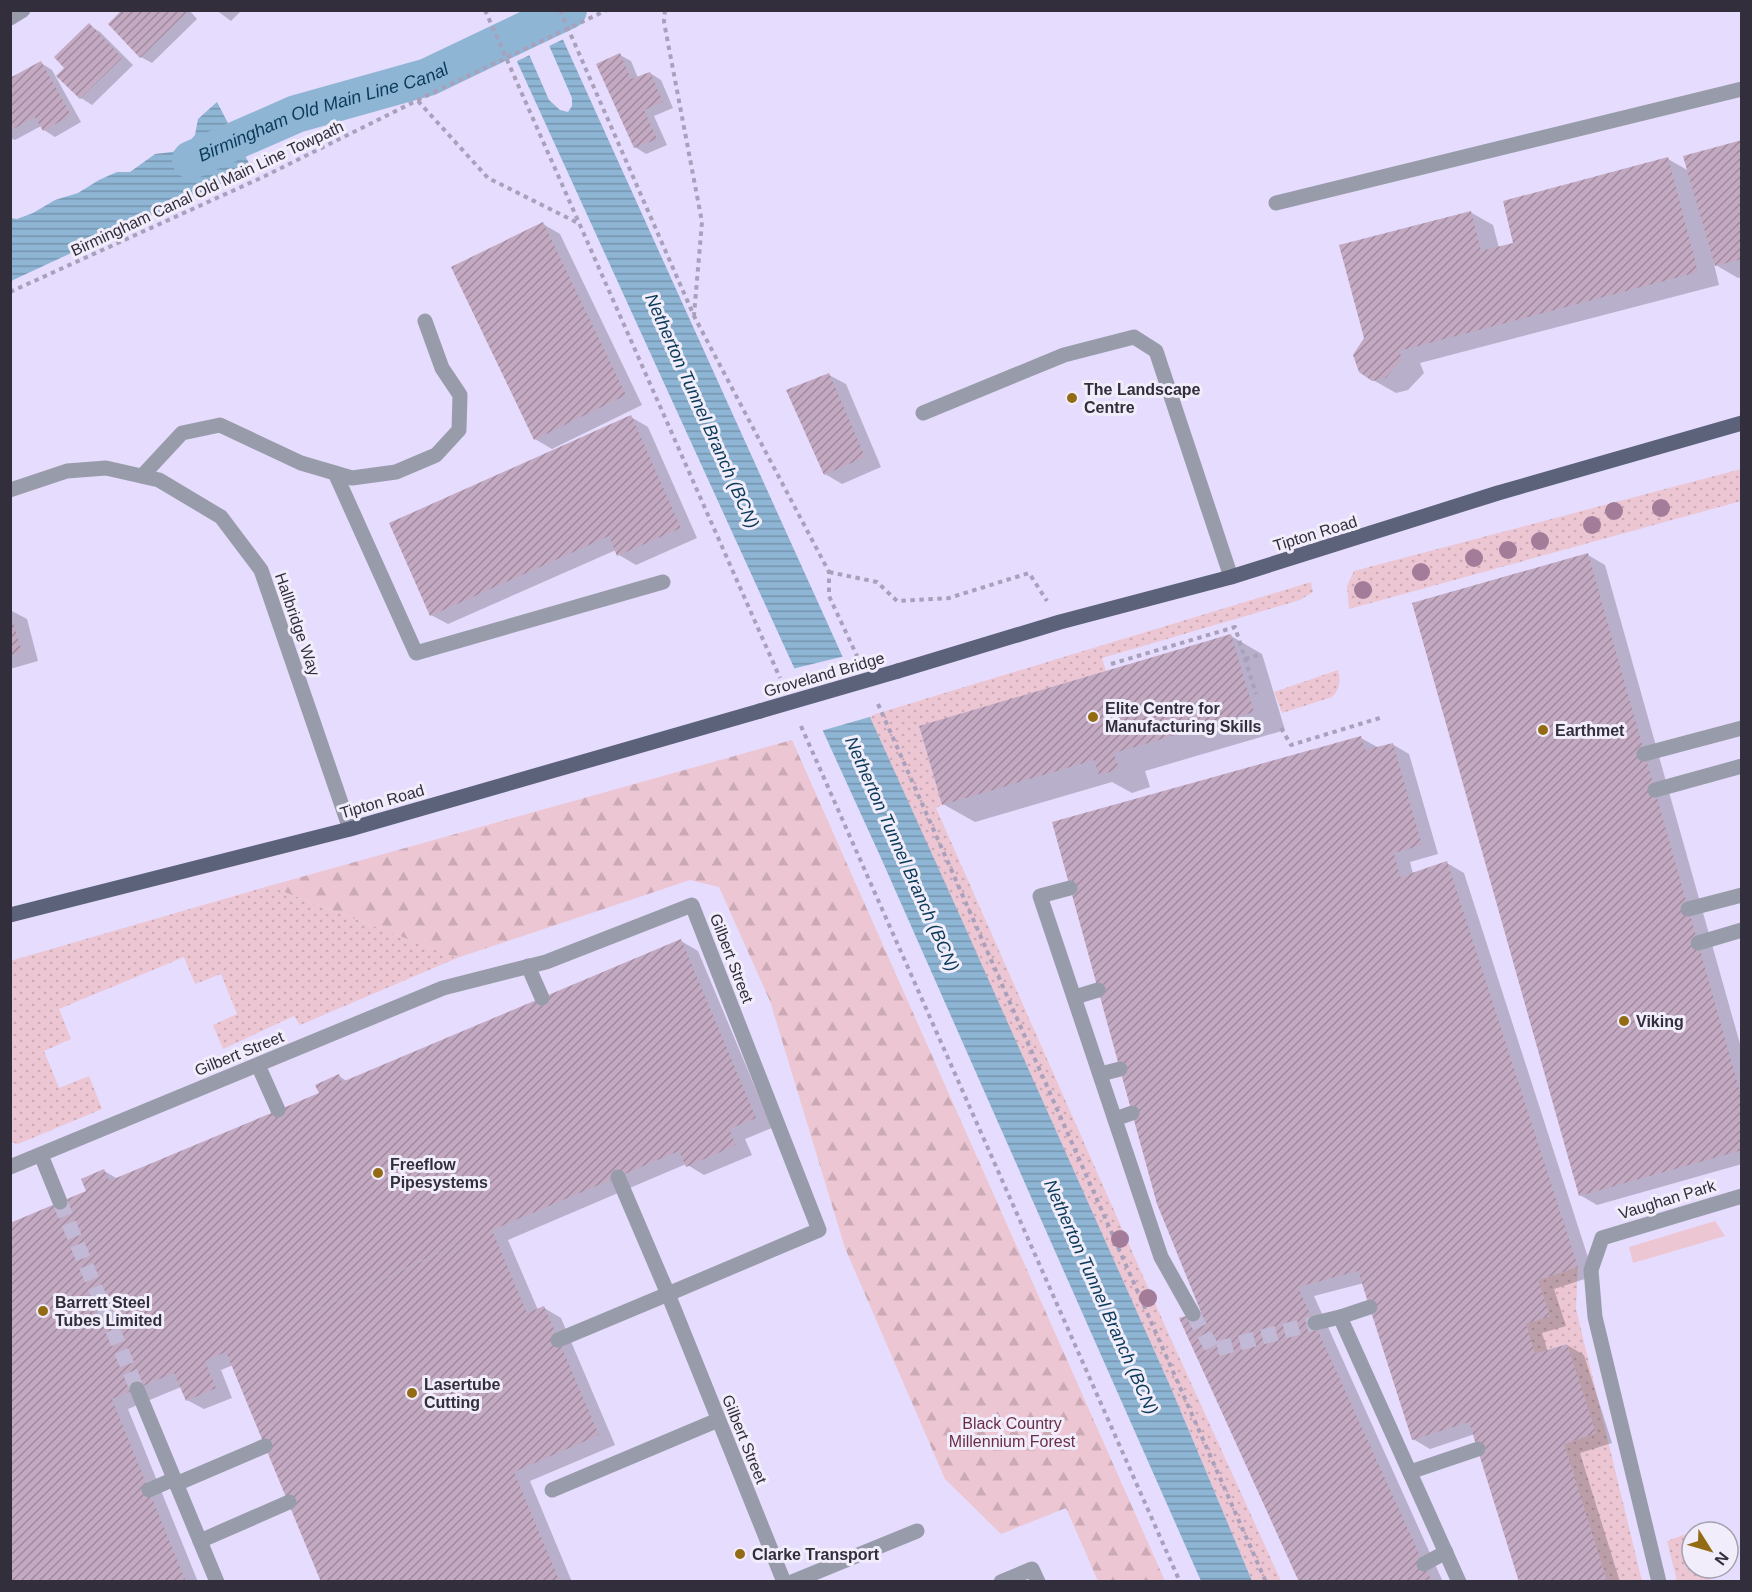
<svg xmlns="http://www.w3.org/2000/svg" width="1752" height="1592" font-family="Arial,sans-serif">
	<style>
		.grass { fill: url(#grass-dots) }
		.forest { fill: url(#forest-firs) }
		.garden { fill: #ecc6d3 }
		.water { fill: url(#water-rules) }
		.pier { fill: #e6dcfd }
		.shadow { fill: #0003 }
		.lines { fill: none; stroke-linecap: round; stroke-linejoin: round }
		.canal { stroke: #8fb5d5; stroke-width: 38 }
		.building { fill: url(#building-hatch); fill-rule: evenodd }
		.minor-tunnel { stroke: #c2b9d6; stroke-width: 15; stroke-dasharray: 15 8; stroke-linecap: butt }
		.path { stroke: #a9a1bc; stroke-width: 4; stroke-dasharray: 4.5 4.5; stroke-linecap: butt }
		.minor { stroke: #989caa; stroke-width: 15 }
		.major { stroke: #5b627a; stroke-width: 15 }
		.path-bridge { stroke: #a9a1bc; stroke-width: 4; stroke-dasharray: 4.5 4.5; stroke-linecap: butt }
		.major-bridge { stroke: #5b627a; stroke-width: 15 }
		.tree { fill: #a27c99 }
		.poi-dot { fill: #946b15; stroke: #f1edfa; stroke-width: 2 }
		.labels { text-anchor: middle; stroke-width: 6; stroke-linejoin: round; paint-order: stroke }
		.street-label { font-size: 16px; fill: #322e3b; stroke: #f1edfa }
		.poi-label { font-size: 16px; font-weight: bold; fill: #322e3b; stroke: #f1edfa; text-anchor: start }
		.park-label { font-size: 16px; fill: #6a2d47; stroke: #f1edfa }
		.water-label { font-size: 18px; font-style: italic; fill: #0a3a59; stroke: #f1edfa }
	</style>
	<defs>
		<pattern id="grass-dots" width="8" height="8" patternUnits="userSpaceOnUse" patternTransform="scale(1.5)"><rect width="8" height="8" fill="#ecc6d3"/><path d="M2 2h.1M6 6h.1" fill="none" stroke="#cbaab6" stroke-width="1.8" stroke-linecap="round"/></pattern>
		<pattern id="forest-firs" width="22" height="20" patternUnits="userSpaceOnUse" patternTransform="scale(1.5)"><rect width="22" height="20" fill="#ecc6d3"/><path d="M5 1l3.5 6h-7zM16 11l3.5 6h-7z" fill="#cbaab6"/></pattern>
		<pattern id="water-rules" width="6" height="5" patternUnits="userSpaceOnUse" patternTransform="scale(1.5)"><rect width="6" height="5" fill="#8fb5d5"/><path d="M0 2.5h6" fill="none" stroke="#7594ae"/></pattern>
		<pattern id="building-hatch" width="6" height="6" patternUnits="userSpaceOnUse" patternTransform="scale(1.5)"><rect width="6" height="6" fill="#c3a9c2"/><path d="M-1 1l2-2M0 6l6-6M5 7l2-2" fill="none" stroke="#9f8a9f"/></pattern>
	</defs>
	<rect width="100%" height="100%" fill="#e6dcfd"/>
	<g class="grass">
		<path d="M1741 469V501L1349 609 1347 586 1354 571Z"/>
		<path d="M1311 582 1313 592 1300 600 1102 658 1106 671 919 727 942 805 936 808 1166 1328 1281 1581H1252L1171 1388 869 716Z"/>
		<path d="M1338 670C1341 681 1340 689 1332 697L1282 713 1274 692Z"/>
		<path d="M269 886 457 958 300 1025 294 1016 223 1049 213 1025 237 1014 221 974 195 984 184 957 59 1009 71 1039 44 1051 59 1088 89 1076 102 1109 18 1144 10 1142V961Z"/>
		<path d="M1578 1267 1576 1309 1642 1581H1607L1564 1444 1596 1433 1567 1344 1535 1354 1526 1324 1550 1316 1538 1280Z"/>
		<path d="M1694 1531 1692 1532V1568H1706L1711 1581H1677L1667 1541Z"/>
	</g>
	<path class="forest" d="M792 740 1165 1581H1098L1066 1508 1001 1534 945 1479 845 1248 770 1001 719 887 690 880 457 958 269 886Z"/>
	<path class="garden" d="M1715 1221 1725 1236 1633 1263 1629 1247Z"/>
	<g class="water">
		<path d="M494 11H510L549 100 560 110 568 112 572 106V98L534 11H550L956 907 1171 1388 1252 1581H1201L881 858Z"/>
		<path d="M217 102 252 169 11 281V218L17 219 33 213 55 200 78 193 99 180 117 172H130L155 154 172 152 184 148 195 135 198 119Z"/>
	</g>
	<g class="pier">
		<path d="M491 10H513L532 54 515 62Z"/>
		<path d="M531 10H553L566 38 547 47Z"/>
		<path d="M845 656 873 716 821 731 792 669Z"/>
	</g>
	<g class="shadow">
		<path d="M124 10H189L197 19 152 63 141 57Z"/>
		<path d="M216 10H242L231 21Z"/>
		<path d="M89 25 100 32 133 65 92 105 81 98 66 68Z"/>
		<path d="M620 55 631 61 638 78 650 73 661 80 673 108 654 116 667 145 646 154 635 147Z"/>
		<path d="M41 63 52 70 81 122 55 137 44 130 41 126 15 140 10 138V80Z"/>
		<path d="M1742 142V277L1738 278 1714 264 1719 285 1420 363 1424 373 1408 390 1396 393 1373 380 1470 212 1493 225 1499 248 1515 244 1668 159 1689 171Z"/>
		<path d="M543 224 560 234 642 405 552 449 535 439Z"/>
		<path d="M829 375 846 384 881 467 842 484 825 474Z"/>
		<path d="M631 417 648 427 697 538 636 565 619 555 616 550 448 624 431 615Z"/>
		<path d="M1588 555 1605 565 1742 1051V1164L1597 1205 1580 1195Z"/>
		<path d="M10 610 27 619 38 661 10 669Z"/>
		<path d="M1231 636 1262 654 1285 730 1145 771 1150 787 1132 793 1112 782 975 822 943 804Z"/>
		<path d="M1361 738 1379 748 1392 744 1409 754 1438 854 1410 862 1413 874 1447 863 1464 873 1594 1276 1554 1289 1566 1326 1542 1333 1548 1352 1567 1345 1584 1355 1612 1443 1580 1453 1620 1582H1521L1475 1434 1430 1449 1413 1439 1364 1283 1314 1296 1443 1582H1300L1203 1313Z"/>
		<path d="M681 941 698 951 772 1128 745 1139 752 1155 704 1175 686 1164 508 1240 538 1310 544 1308 561 1318 615 1445 530 1481 572 1582H323L233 1365 221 1370 232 1398 204 1409 187 1400 181 1387 128 1409 198 1582H10L88 1192 104 1171 118 1179 321 1094 339 1076 348 1082Z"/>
	</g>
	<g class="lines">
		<path class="canal" id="s1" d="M191 160 296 114 428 77 568 10"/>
	</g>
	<g class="building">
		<path d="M122 10H185L187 12 140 58 108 24Z"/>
		<path d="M89 23 122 58 80 99 56 76 64 68 54 57Z"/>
		<path d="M620 53 631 79 650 72 663 102 644 110 657 139 634 148 596 64Z"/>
		<path d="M41 61 71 115 43 131 35 117 10 131V78Z"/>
		<path d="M1742 140V259L1715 266 1683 156Z"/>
		<path d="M1668 157 1698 272 1399 351 1402 359 1386 378 1372 381 1359 372 1353 355 1364 338 1339 245 1471 211 1481 251 1513 243 1503 201Z"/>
		<path d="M543 222 626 395 534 440 451 267Z"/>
		<path d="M829 373 865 457 824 475 786 390Z"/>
		<path d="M631 415 681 528 617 556 609 536 430 616 389 523Z"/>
		<path d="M1588 553 1742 1099V1150L1579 1196 1412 603Z"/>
		<path d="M10 613 22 652 10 655Z"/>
		<path d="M1231 634 1254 712 1114 753 1119 769 1099 775 1094 760 942 805 919 726Z"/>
		<path d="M1361 736 1365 750 1393 743 1422 845 1394 853 1400 877 1447 861 1578 1267 1538 1280 1550 1316 1526 1324 1535 1354 1567 1344 1596 1433 1564 1444 1607 1582H1519L1469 1422 1412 1440 1358 1271 1298 1287 1432 1582H1299L1179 1318 1201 1312 1157 1204 1052 822Z"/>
		<path d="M681 939 756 1118 729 1129 736 1145 686 1167 679 1151 492 1230 527 1313 544 1306 599 1435 514 1472 560 1582H321L226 1352 205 1361 216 1388 186 1401 174 1373 112 1399 186 1582H10V1223L86 1191 81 1179 104 1169 109 1181 319 1093 315 1085 339 1074 342 1082ZM466 1241 317 1310H316L425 1259Z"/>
	</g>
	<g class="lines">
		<g class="minor-tunnel">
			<path d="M60 1202 137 1389"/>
			<path d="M1193 1314 1213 1350 1315 1323"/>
		</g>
		<g class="path">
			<path d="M485 10 780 678"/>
			<path d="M560 10 694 316 829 572V596L857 656"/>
			<path d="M665 10 664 22 702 222 694 315"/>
			<path d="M418 101 488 178 578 223"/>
			<path d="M10 292 263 177 434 92"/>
			<path d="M829 572 877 582 897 601 949 598 1029 573 1047 601"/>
			<path d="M1245 659 1262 654"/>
			<path d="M1111 664 1235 627 1256 694"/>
			<path d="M878 704 1266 1582"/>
			<path d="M801 726 1180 1582"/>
			<path d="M1281 728 1291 745 1383 717"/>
		</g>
		<g class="minor">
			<path d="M10 18 23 10"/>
			<path d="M1276 203 1742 89"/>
			<path d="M923 413 1064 355 1134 337 1156 351 1231 577"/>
			<path d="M335 473 416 653 663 582"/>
			<path d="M142 476 182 433 220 425 301 463 352 478 396 472 436 455 459 430 460 395 442 368 425 321"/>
			<path d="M10 490 67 471 106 468 159 480 221 517 261 570 350 829"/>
			<path d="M1644 754 1742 728"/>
			<path d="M1655 790 1742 766"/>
			<path d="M1070 888 1040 896 1161 1257 1193 1314"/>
			<path d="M1688 909 1742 895"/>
			<path d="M1698 943 1742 930"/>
			<path d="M528 966 542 998"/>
			<path d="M1075 997 1098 990"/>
			<path d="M258 1065 278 1110"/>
			<path d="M1101 1074 1120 1069"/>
			<path d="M1115 1119 1132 1113"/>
			<path d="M41 1155 60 1202"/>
			<path d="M10 1167 443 988 546 962 692 905 819 1230 668 1294 784 1582"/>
			<path d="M1340 1317 1370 1307"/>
			<path d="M1315 1323 1340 1317 1459 1582"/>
			<path d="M558 1340 668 1294 618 1177"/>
			<path d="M137 1389 217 1582"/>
			<path d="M1410 1472 1478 1449"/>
			<path d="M176 1484 265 1446"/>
			<path d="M149 1490 174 1479"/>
			<path d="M552 1490 718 1420"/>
			<path d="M200 1541 289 1502"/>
			<path d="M1424 1564 1446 1552"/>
			<path d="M792 1582 917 1531"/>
			<path d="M1001 1582 1032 1569 1038 1582"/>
			<path d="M1659 1582 1595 1317 1591 1270 1602 1238 1742 1196"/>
		</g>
		<g class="major">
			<path d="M898 671 1060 622 1231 577 1498 493 1742 423"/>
			<path d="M10 915 350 829 760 711"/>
		</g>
		<path class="path-bridge" d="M434 92 607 10"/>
		<path class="major-bridge" d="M760 711 898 671"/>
	</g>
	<g class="tree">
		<circle cx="1661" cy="508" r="9"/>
		<circle cx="1614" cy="511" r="9"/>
		<circle cx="1592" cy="525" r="9"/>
		<circle cx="1540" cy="541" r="9"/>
		<circle cx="1508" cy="550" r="9"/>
		<circle cx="1474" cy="558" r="9"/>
		<circle cx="1421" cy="572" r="9"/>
		<circle cx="1363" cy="590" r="9"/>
		<circle cx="1120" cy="1239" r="9"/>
		<circle cx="1148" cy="1298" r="9"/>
	</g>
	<g class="poi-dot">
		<circle cx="1072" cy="398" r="6"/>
		<circle cx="1093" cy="717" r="6"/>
		<circle cx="1543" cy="730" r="6"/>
		<circle cx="1624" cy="1021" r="6"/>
		<circle cx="378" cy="1173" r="6"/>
		<circle cx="43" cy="1311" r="6"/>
		<circle cx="412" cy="1393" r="6"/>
		<circle cx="740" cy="1554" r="6"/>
	</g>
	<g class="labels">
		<g class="street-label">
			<text transform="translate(207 188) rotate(-25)" y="6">Birmingham Canal Old Main Line Towpath</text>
			<text transform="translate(1315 533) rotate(-17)" y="6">Tipton Road</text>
			<text transform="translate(298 624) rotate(71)" y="6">Hallbridge Way</text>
			<text transform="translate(824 674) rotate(-16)" y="6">Groveland Bridge</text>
			<text transform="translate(382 801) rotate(-16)" y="6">Tipton Road</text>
			<text transform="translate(732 958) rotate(69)" y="6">Gilbert Street</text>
			<text transform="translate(239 1053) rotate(-22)" y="6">Gilbert Street</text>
			<text transform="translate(1667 1199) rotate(-17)" y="6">Vaughan Park</text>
			<text transform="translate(745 1439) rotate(68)" y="6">Gilbert Street</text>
		</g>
		<g class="poi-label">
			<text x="1084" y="395">The Landscape<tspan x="1084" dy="18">Centre</tspan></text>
			<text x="1105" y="714">Elite Centre for<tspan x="1105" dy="18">Manufacturing Skills</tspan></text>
			<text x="1555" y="736">Earthmet</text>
			<text x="1636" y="1027">Viking</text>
			<text x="390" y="1170">Freeflow<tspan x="390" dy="18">Pipesystems</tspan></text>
			<text x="55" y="1308">Barrett Steel<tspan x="55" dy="18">Tubes Limited</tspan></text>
			<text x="424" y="1390">Lasertube<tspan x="424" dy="18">Cutting</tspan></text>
			<text x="752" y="1560">Clarke Transport</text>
		</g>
		<g class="park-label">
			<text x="1012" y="1429">Black Country<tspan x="1012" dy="18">Millennium Forest</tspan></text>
		</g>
		<g class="water-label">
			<text dy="6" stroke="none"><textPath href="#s1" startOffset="141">Birmingham Old Main Line Canal</textPath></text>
			<text transform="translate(702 411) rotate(66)" y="6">Netherton Tunnel Branch (BCN)</text>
			<text transform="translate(902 854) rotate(66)" y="6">Netherton Tunnel Branch (BCN)</text>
			<text transform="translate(1101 1297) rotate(66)" y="6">Netherton Tunnel Branch (BCN)</text>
		</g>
	</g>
	<rect width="1752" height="1592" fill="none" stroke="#322e3b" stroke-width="24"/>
	<g transform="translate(1710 1550) rotate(127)"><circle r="28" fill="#f1edfa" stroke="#a5a1ae" stroke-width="1.5"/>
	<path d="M0-4.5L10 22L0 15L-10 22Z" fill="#946b15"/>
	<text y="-9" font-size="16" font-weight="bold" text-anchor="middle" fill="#322e3b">N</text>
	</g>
</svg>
